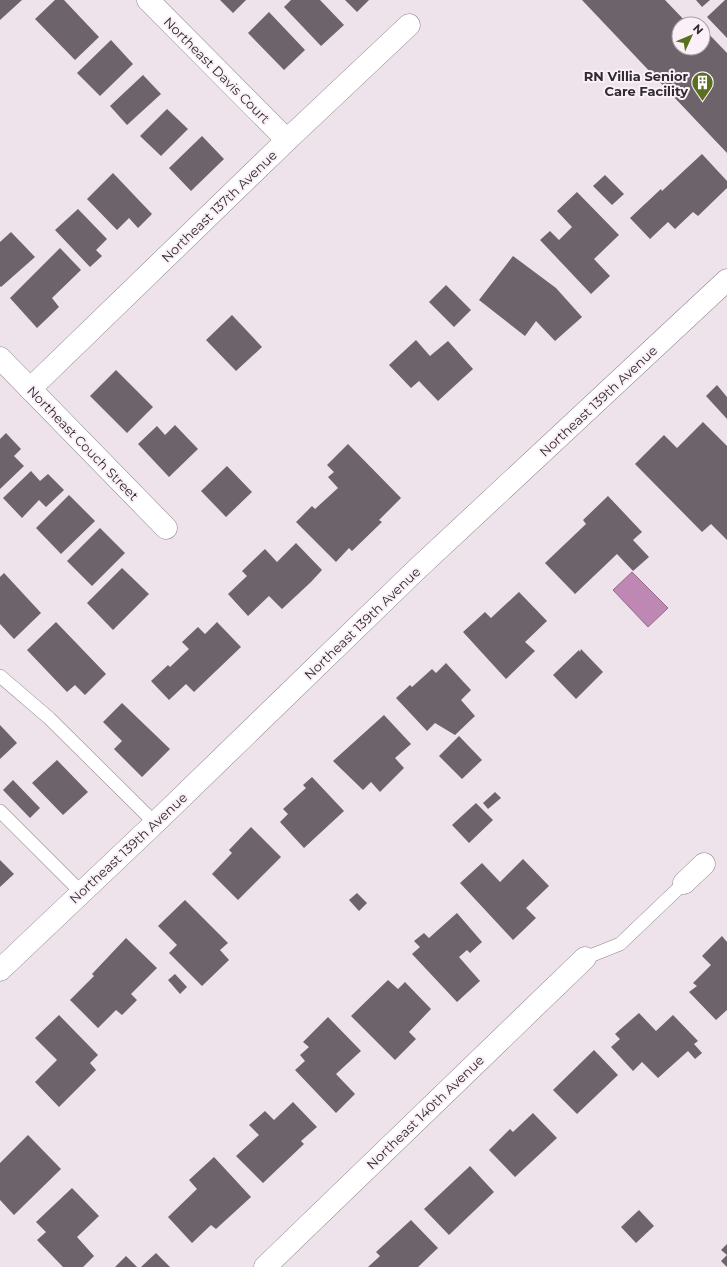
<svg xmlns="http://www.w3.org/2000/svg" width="727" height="1267" font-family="Montserrat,sans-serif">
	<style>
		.water { fill: #be87b4; stroke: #936b8c }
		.building { fill: #6d636b }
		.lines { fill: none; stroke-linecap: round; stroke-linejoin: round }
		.service-casing { stroke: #8f858d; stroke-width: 14 }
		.minor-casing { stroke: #8f858d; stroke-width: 23 }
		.service { stroke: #fff; stroke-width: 13 }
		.minor { stroke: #fff; stroke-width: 22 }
		.labels { text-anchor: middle; stroke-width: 4; stroke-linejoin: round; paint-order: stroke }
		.street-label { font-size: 13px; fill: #2f2b2e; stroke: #fbf0f8 }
		.poi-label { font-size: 13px; font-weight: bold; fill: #2f2b2e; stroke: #fbf0f8; text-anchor: end }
	</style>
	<rect width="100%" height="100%" fill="#eee2eb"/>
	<path class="water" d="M632 572 668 608 648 627 613 590Z"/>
	<g class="building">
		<path d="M0 0H22L0 20Z"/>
		<path d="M55 0H64L99 37 75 60 35 19Z"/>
		<path d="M220 0H246L233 13Z"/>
		<path d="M291 0H320L344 25 321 46 284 7Z"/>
		<path d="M345 0H369L357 12Z"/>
		<path d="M582 0H665L688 24H679V48H703V28L727 53V153Z"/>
		<path d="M696 0H710L702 7Z"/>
		<path d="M725 0H727V38L707 17Z"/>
		<path d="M269 12 305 50 284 70 248 33Z"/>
		<path d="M111 40 133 64 100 96 77 73Z"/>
		<path d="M143 75 161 94 127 125 110 106Z"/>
		<path d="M167 109 188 129 161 156 140 136Z"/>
		<path d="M202 136 224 159 191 191 169 168Z"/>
		<path d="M702 154 727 181V188L698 216 693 212 675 229 668 222 650 239 630 218 661 189 662 191Z"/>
		<path d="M113 173 152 214 138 228 129 218 117 230 87 199Z"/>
		<path d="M605 175 624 194 612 205 593 186Z"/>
		<path d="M577 192 619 235 594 259 610 276 591 294 540 240 550 231 559 240 572 227 557 211Z"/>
		<path d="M78 209 107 239 96 250 102 256 90 267 55 230Z"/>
		<path d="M11 232 35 257 1 287 0 286V242Z"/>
		<path d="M60 248 81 270 52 298 59 307 37 328 10 298Z"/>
		<path d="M513 256 556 288 582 317 555 341 536 321 525 336 479 300Z"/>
		<path d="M446 285 471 310 454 327 429 302Z"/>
		<path d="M232 315 262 347 236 371 206 340Z"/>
		<path d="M416 340 430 356 448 341 473 369 438 401 419 381 411 388 389 365Z"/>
		<path d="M116 370 153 407 127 433 90 396Z"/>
		<path d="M717 385 727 397V419L706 396Z"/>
		<path d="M703 422 727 446V540L711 524 702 532 635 464 664 435 677 448Z"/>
		<path d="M175 425 198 449 169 477 138 444 157 426 165 435Z"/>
		<path d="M6 433 21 449 14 456 24 466 0 489V439Z"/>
		<path d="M348 444 401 498 379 520 382 522 352 551 349 548 336 562 296 522 312 506 315 509 338 488 328 477 334 472 327 465Z"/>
		<path d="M227 466 252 492 226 517 201 491Z"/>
		<path d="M31 471 40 481 48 474 64 490 46 507 39 500 22 518 3 498Z"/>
		<path d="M69 495 95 521 61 554 36 528Z"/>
		<path d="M608 496 642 532 633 540 649 557 633 571 617 554 575 594 545 563 586 524 583 520Z"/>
		<path d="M100 528 125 553 92 586 67 561Z"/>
		<path d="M296 543 322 570 311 582 282 609 269 596 248 616 228 594 247 576 242 571 265 549 277 562Z"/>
		<path d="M122 568 149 594 113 630 87 603Z"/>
		<path d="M4 573 41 613 14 639 0 624V577Z"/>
		<path d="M519 592 547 621 525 642 535 651 506 679 463 632 485 612 491 618Z"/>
		<path d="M56 622 106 674 85 695 75 685 67 692 27 650Z"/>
		<path d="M217 622 241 647 194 692 186 684 169 700 151 681 168 665 170 667 189 649 182 642 198 627 205 634Z"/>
		<path d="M581 649 603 672 576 699 553 675 579 650 580 652Z"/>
		<path d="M446 663 471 690 461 700 475 716 455 735 435 723 427 731 396 698 410 685 412 687 432 669 436 673Z"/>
		<path d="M122 703 170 749 142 777 114 749 122 741 103 722Z"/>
		<path d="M384 715 411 744 395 758 404 768 380 792 371 782 363 790 333 761Z"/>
		<path d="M0 725 17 743 0 759Z"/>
		<path d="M459 736 482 760 462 779 439 756Z"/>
		<path d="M57 760 88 792 63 815 32 783Z"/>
		<path d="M312 777 344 811 304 848 280 822 288 814 283 809 306 788 303 785Z"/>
		<path d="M13 780 40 808 30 818 3 790Z"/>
		<path d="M495 792 501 798 488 809 483 803Z"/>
		<path d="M476 803 493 820 469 843 452 825Z"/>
		<path d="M251 827 281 857 238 900 212 874 232 853 229 850Z"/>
		<path d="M523 859 549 886 526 908 536 918 513 940 460 883 482 863 500 882Z"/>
		<path d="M0 860 14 874 0 887Z"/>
		<path d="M357 893 367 903 359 911 349 900Z"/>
		<path d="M185 900 228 943 220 950 229 960 202 986 169 953 177 945 158 926Z"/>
		<path d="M457 913 482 942 470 953 467 950 459 957 480 981 457 1002 412 954 420 947 414 941 424 933 429 938Z"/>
		<path d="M722 936 727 942V1010L716 1020 689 992 697 986 693 983 711 965 702 956Z"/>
		<path d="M126 938 157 968 131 994 137 1000 122 1015 116 1010 98 1028 70 1000 94 976 92 974Z"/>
		<path d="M175 974 187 987 180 994 168 980Z"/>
		<path d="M388 980 398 989 405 982 431 1009 409 1032 416 1039 395 1060 351 1016Z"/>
		<path d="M639 1013 656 1031 673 1015 698 1041 694 1044 702 1053 695 1059 688 1051 658 1078 642 1062 633 1071 611 1047 620 1039 615 1034Z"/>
		<path d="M59 1015 98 1055 90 1063 96 1070 59 1107 35 1082 57 1060 35 1038Z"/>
		<path d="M328 1017 361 1051 336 1074 355 1094 336 1113 295 1070 305 1061 300 1055 309 1047 303 1042Z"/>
		<path d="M594 1050 618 1075 577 1114 553 1090Z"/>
		<path d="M293 1102 317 1127 301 1141 304 1144 263 1183 236 1156 259 1135 249 1125 265 1111 274 1120Z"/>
		<path d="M533 1113 557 1138 515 1177 489 1150 510 1129 513 1132Z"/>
		<path d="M28 1135 61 1169 14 1215 0 1200V1163Z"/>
		<path d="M214 1157 251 1197 216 1229 211 1225 192 1243 168 1217 197 1189 189 1180Z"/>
		<path d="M470 1166 494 1192 449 1235 424 1209Z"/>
		<path d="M72 1188 99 1216 77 1237 94 1256 83 1267H63L37 1240 46 1232 36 1222Z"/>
		<path d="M639 1210 654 1226 636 1243 621 1227Z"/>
		<path d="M411 1220 438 1248 418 1267H368L380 1256 376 1252Z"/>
		<path d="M727 1244V1267L721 1261 727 1255 721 1250Z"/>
		<path d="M156 1253 170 1267H141Z"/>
		<path d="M126 1256 137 1267H115Z"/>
	</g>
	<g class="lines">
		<defs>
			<g id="service">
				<path d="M0 676 49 718 155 823"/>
				<path d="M0 811 81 892"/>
				<path d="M585 958 620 944 684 883"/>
			</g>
			<g id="minor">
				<path d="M148 0 287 140"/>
				<path d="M0 358 166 528"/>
				<path d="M30 389 287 140 409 25"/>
				<path d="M684 883 704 864"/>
				<path d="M0 970 155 823 416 570 727 280"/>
				<path d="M265 1267 585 958"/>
			</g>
		</defs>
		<use href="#service" class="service-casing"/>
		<use href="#minor" class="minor-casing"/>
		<use href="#service" class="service"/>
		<use href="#minor" class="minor"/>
	</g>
	<defs>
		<symbol id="building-pin" viewBox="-11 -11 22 30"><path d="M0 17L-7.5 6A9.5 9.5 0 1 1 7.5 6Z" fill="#5a6f1f" stroke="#fbf0f8"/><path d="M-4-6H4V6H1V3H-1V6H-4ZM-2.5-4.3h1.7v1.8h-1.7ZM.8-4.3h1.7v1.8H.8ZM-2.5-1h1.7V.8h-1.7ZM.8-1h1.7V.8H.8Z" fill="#fff"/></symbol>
	</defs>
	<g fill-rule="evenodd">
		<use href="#building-pin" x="690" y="70" width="25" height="34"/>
	</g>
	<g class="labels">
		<g class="street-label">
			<text transform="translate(217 70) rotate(45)" y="5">Northeast Davis Court</text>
			<text transform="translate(219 206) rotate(-44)" y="5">Northeast 137th Avenue</text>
			<text transform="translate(598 401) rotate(-43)" y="5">Northeast 139th Avenue</text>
			<text transform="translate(83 443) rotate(46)" y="5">Northeast Couch Street</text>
			<text transform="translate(362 623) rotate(-44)" y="5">Northeast 139th Avenue</text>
			<text transform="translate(128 848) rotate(-43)" y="5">Northeast 139th Avenue</text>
			<text transform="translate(425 1112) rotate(-44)" y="5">Northeast 140th Avenue</text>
		</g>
		<g class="poi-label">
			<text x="688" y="81">RN Villia Senior<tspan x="688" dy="15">Care Facility</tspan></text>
		</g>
	</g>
	<g transform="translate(691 36) rotate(46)"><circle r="19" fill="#fbf0f8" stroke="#a9a1a7"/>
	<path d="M0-3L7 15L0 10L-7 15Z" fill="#5a6f1f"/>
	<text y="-6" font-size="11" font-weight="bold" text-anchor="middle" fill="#2f2b2e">N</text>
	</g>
</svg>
